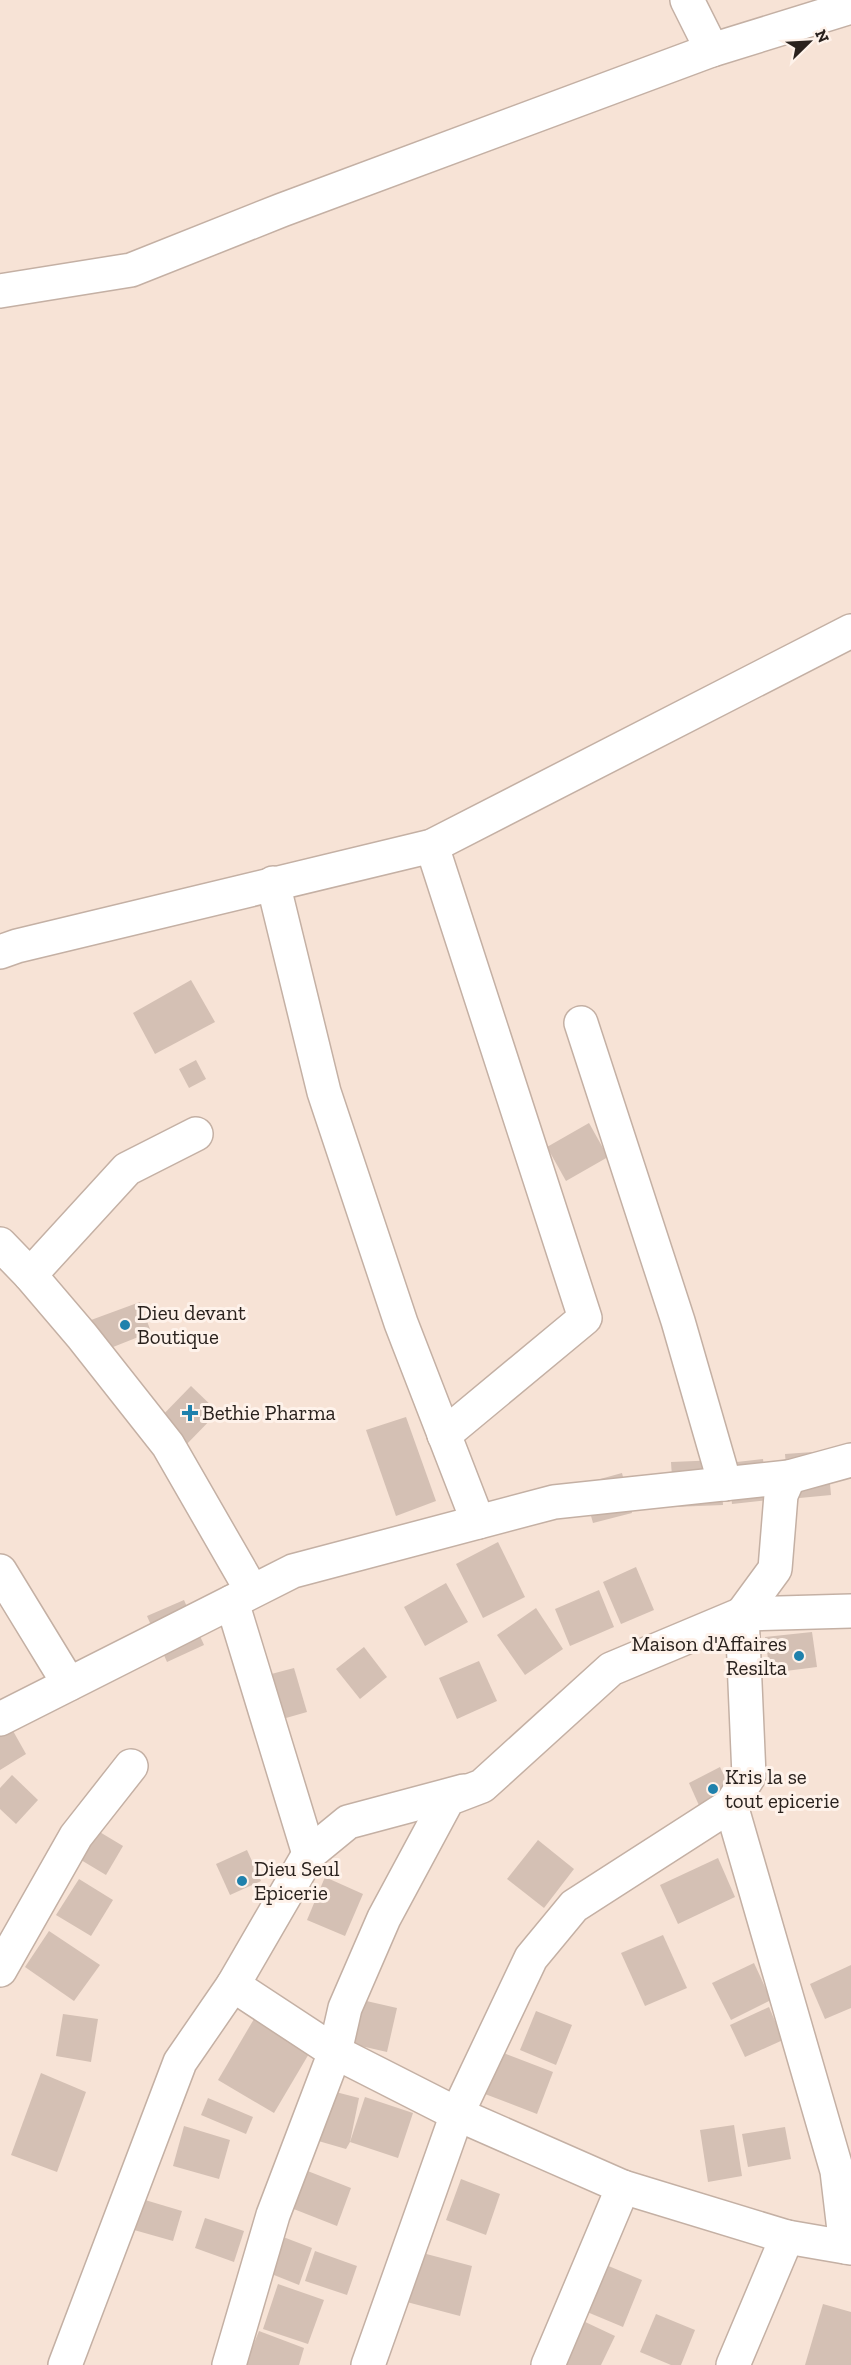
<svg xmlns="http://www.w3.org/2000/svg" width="851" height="2365" font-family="'Zilla Slab',serif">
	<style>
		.building { fill: #d4c0b4 }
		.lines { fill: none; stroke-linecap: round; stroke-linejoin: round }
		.minor-casing { stroke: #c4b0a4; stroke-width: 36 }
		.minor { stroke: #fff; stroke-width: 33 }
		.poi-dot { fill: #1f81ac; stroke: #fef2ea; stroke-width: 2 }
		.labels { text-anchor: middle; stroke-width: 6; stroke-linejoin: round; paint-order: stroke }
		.poi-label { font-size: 21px; fill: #2a221e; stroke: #fef2ea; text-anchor: start }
	</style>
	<rect width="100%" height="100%" fill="#f7e3d6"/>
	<g class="building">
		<path d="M191 980 215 1022 155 1054 133 1013Z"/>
		<path d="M196 1060 206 1079 189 1088 179 1069Z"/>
		<path d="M589 1123 608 1157 566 1181 547 1147Z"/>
		<path d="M140 1302 151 1332 103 1351 91 1320Z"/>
		<path d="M191 1386 218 1412 183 1448 156 1422Z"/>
		<path d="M406 1417 436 1501 396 1516 366 1430Z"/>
		<path d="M827 1451 831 1495 789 1499 785 1454Z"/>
		<path d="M763 1459 768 1500 732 1504 728 1463Z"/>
		<path d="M720 1460 723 1505 674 1507 671 1462Z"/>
		<path d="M622 1473 632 1513 593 1523 582 1484Z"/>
		<path d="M498 1542 525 1597 483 1618 456 1564Z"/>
		<path d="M636 1567 654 1610 621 1624 603 1582Z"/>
		<path d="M446 1583 468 1622 425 1646 404 1607Z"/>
		<path d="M599 1590 614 1627 570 1646 555 1609Z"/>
		<path d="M184 1600 204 1645 167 1662 147 1616Z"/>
		<path d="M536 1608 563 1649 525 1675 497 1635Z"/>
		<path d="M812 1632 817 1667 770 1673 765 1637Z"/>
		<path d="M364 1647 387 1677 360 1699 336 1669Z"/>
		<path d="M479 1661 497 1701 457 1719 439 1678Z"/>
		<path d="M294 1668 307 1712 272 1722 260 1677Z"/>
		<path d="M3 1713 26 1754 0 1770V1714Z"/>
		<path d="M720 1767 734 1796 702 1812 689 1783Z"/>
		<path d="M12 1775 38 1800 16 1824 0 1809V1788Z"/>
		<path d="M88 1825 123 1846 106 1875 71 1854Z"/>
		<path d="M538 1840 574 1869 544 1908 507 1879Z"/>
		<path d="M247 1850 261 1881 230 1895 216 1864Z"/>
		<path d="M718 1858 735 1897 678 1924 660 1885Z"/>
		<path d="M325 1877 363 1894 345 1936 307 1920Z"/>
		<path d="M79 1879 113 1900 91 1936 56 1915Z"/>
		<path d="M49 1931 100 1965 74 2001 25 1967Z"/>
		<path d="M663 1935 687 1988 645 2006 621 1953Z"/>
		<path d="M754 1963 771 2000 731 2020 712 1983Z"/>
		<path d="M851 1965V2008L825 2019 810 1984Z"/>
		<path d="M362 2000 397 2008 387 2052 352 2044Z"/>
		<path d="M769 2007 783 2040 745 2057 730 2025Z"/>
		<path d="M536 2011 572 2025 556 2065 520 2050Z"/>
		<path d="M63 2014 98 2019 91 2062 56 2056Z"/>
		<path d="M254 2019 310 2052 274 2113 218 2080Z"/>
		<path d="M501 2052 553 2072 537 2114 485 2094Z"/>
		<path d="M41 2073 86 2092 57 2172 11 2155Z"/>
		<path d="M328 2090 359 2098 350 2142 346 2149 315 2140Z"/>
		<path d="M365 2097 413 2113 398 2158 350 2142Z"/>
		<path d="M208 2098 253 2117 246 2134 201 2115Z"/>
		<path d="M734 2125 742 2176 708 2182 700 2130Z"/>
		<path d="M184 2126 230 2140 219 2179 173 2166Z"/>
		<path d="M785 2127 791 2159 748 2167 742 2134Z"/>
		<path d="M300 2168 351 2188 337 2226 286 2206Z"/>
		<path d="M461 2179 500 2194 486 2235 446 2220Z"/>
		<path d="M135 2197 182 2211 173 2241 127 2228Z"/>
		<path d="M205 2218 244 2231 234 2262 195 2248Z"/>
		<path d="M278 2235 312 2248 299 2285 264 2271Z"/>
		<path d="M315 2251 357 2266 347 2295 305 2281Z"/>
		<path d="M415 2251 472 2266 460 2316 403 2301Z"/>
		<path d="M599 2262 642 2280 623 2327 580 2309Z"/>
		<path d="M278 2284 324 2300 308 2344 263 2329Z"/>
		<path d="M823 2304 851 2312V2365H805Z"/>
		<path d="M656 2314 695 2330 681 2365H671L640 2352Z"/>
		<path d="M581 2320 615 2336 601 2365H558Z"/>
		<path d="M259 2331 304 2348 299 2365H245Z"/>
	</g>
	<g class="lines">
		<defs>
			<g id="minor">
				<path d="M687 0 712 50"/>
				<path d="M0 291 131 270 282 210 712 50 851 7"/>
				<path d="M432 846 585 1318 444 1435"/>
				<path d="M273 883 324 1092 401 1323 478 1522"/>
				<path d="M0 952 17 946 432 846 851 631"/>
				<path d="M581 1023 678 1321 725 1484"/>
				<path d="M0 1244 30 1275 127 1169 196 1134"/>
				<path d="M30 1275 82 1336 168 1445 252 1591"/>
				<path d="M789 1477 781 1495 775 1569 742 1614 749 1776 731 1805 837 2171 846 2247"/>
				<path d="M0 1571 69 1684"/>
				<path d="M232 1602 309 1854"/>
				<path d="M0 1719 293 1571 554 1502 789 1477 851 1460"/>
				<path d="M0 1970 76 1836 131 1766"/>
				<path d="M233 1985 335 2052 457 2114 623 2187 548 2365"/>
				<path d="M623 2187 787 2237 851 2248"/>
				<path d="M65 2365 180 2062 233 1985 309 1854 348 1822 464 1791"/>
				<path d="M229 2365 273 2215 335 2052 345 2008 384 1918 448 1799 482 1786 611 1669 742 1614 851 1611"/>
				<path d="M368 2365 457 2114 531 1958 574 1906 731 1805"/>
				<path d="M733 2365 787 2237"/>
			</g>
		</defs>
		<use href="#minor" class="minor-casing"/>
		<use href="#minor" class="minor"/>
	</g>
	<g class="poi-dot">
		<circle cx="125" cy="1325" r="6"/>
		<path d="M187 1404h6v6h6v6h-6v6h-6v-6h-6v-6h6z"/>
		<circle cx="799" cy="1656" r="6"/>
		<circle cx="713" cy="1789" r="6"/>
		<circle cx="242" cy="1881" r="6"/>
	</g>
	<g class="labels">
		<g class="poi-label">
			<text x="137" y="1320">Dieu devant<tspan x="137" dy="24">Boutique</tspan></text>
			<text x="202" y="1420">Bethie Pharma</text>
			<text x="787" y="1651" text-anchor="end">Maison d'Affaires<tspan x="787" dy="24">Resilta</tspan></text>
			<text x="725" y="1784">Kris la se<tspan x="725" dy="24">tout epicerie</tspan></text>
			<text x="254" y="1876">Dieu Seul<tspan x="254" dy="24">Epicerie</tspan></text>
		</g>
	</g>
	<g transform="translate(809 42) rotate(66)" stroke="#fef2ea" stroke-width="4.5" paint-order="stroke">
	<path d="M0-4.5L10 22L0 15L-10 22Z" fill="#2a221e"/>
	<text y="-9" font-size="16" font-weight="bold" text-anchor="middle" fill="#2a221e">N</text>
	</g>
</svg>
